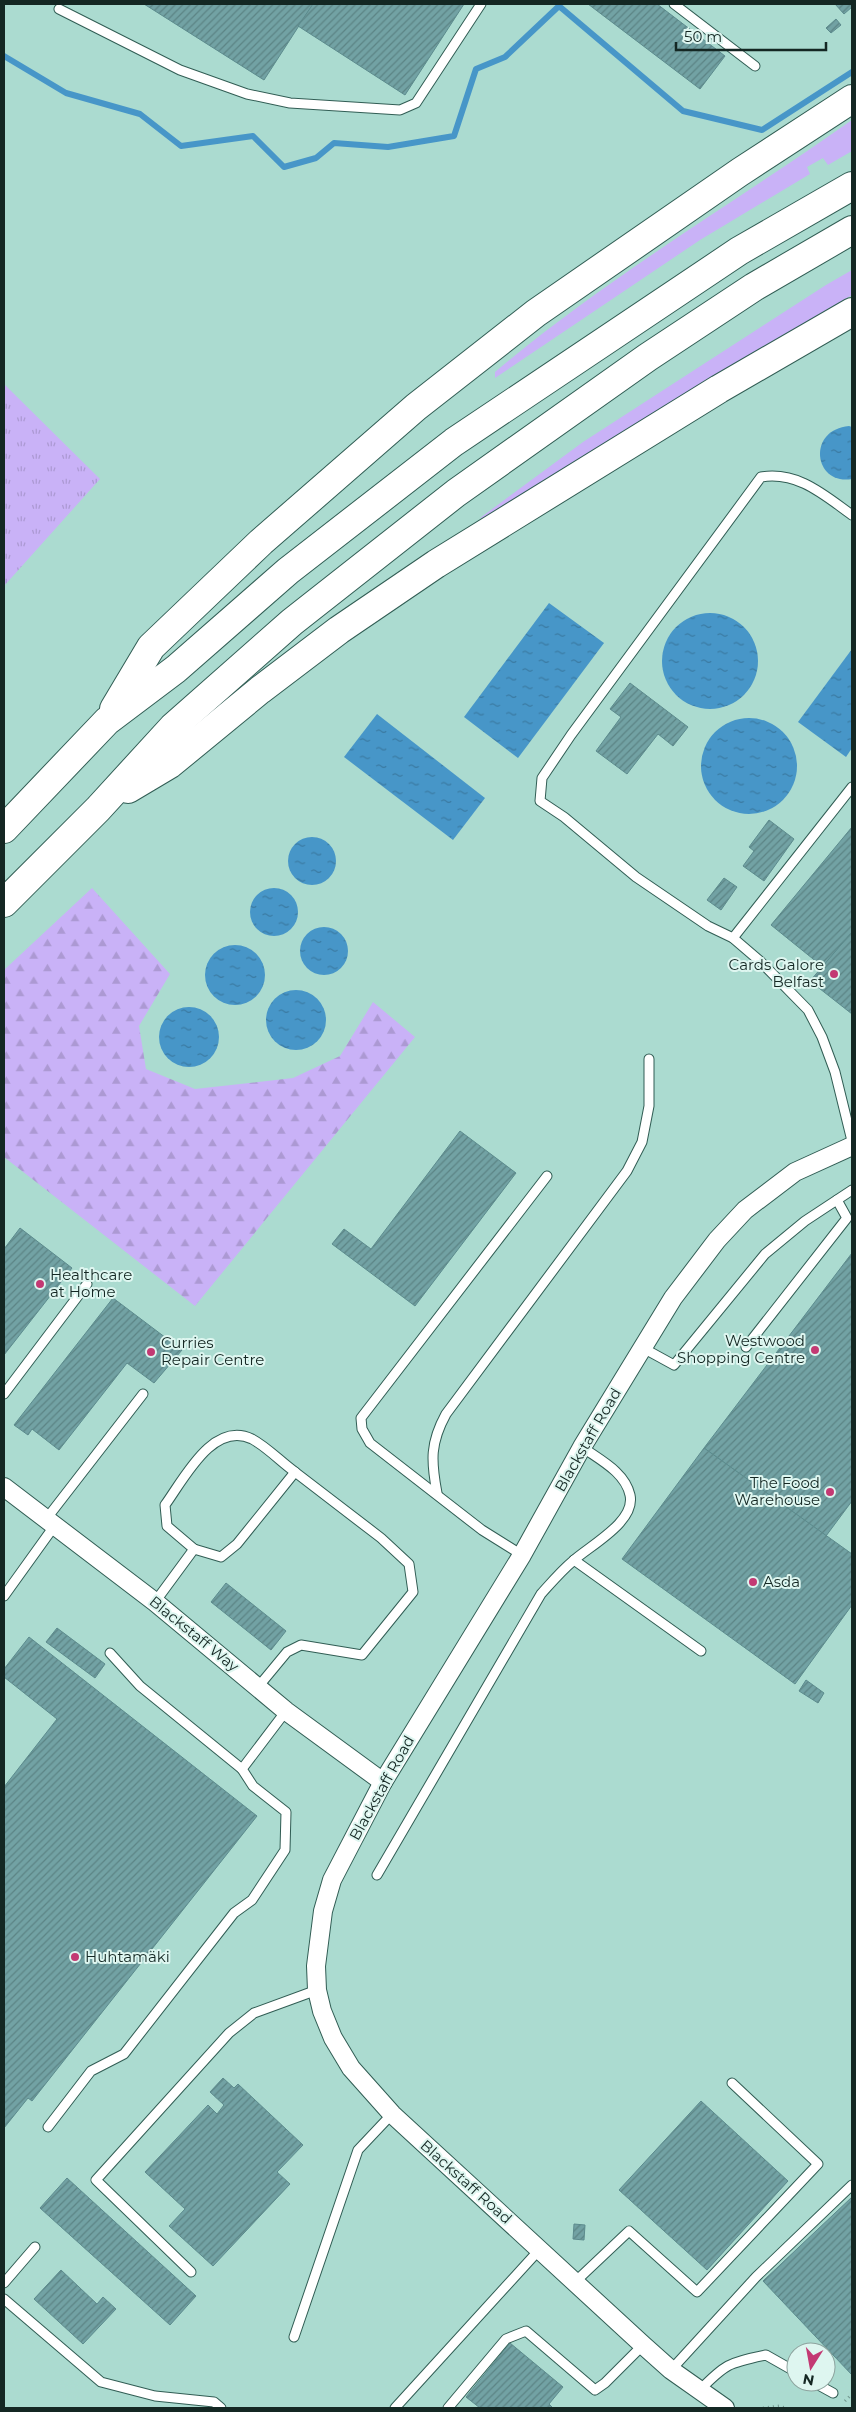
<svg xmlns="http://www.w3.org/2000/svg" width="856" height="2412" font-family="Montserrat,sans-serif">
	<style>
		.grass { fill: #c9b2f7 }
		.forest { fill: url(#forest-firs) }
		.park { fill: url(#park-tufts) }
		.water { fill: url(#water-ripples) }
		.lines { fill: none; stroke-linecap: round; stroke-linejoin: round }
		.stream { stroke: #4796c8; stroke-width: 6 }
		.building { fill: url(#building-hatch); stroke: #5c8b8d }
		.lane-casing { stroke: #315d54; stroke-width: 11 }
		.street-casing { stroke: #315d54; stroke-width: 20 }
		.highway-casing { stroke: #315d54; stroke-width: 30 }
		.path { stroke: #70958d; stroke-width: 3; stroke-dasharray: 1 4; stroke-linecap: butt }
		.lane { stroke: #fff; stroke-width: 9 }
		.street { stroke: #fff; stroke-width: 18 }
		.highway { stroke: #fff; stroke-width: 28 }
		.poi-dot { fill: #c33973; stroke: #def6f0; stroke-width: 2 }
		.labels { text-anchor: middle; stroke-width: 4; stroke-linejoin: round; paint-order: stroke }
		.poi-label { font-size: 15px; fill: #142723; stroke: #def6f0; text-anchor: start }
		.street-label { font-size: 15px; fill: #142723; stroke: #def6f0 }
	</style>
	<defs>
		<pattern id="forest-firs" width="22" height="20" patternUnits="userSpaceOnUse" patternTransform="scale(1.25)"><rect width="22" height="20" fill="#c9b2f7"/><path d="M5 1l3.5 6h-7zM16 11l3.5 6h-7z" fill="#ac99d3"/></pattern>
		<pattern id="park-tufts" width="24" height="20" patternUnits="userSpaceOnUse" patternTransform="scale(1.25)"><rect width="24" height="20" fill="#c9b2f7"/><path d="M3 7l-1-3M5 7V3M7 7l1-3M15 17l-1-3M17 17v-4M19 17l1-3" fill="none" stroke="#ac99d3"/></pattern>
		<pattern id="water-ripples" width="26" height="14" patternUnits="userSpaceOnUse" patternTransform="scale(1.25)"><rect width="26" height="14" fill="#4796c8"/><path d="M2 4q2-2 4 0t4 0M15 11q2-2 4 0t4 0" fill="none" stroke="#3a7aa2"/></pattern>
		<pattern id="building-hatch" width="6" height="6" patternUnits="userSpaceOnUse" patternTransform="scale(1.25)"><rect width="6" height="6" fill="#72a2a4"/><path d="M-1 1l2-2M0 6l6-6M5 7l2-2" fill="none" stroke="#5c8485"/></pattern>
	</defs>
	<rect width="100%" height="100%" fill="#abdbd0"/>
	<g class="grass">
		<path d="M852 120V151L828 165 823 158 807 167 810 174 700 240 495 378V372C606 278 733 204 852 120Z"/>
		<path d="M852 270V295L720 372 495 516 480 518 583 442 826 285Z"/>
	</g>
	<path class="forest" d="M92 888 170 974 139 1026 146 1069 195 1089 293 1078 340 1056 373 1002 415 1037 195 1306 4 1157V970Z"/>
	<path class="park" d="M4 384 100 479 4 586Z"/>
	<g class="water">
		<path d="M849 426 852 427V479C814 486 806 430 849 426Z"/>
		<path d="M549 603 604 643 518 758 464 717Z"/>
		<circle cx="710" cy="661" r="48"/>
		<path d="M852 649V748L846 757 798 722Z"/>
		<path d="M377 714 485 798 453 840 344 757Z"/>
		<circle cx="749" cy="766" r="48"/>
		<circle cx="312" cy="861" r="24"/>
		<circle cx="274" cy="912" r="24"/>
		<circle cx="324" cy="951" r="24"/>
		<circle cx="235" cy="975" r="30"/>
		<circle cx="296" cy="1020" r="30"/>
		<circle cx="189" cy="1037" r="30"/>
	</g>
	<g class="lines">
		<path class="stream" d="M4 56 66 93 140 114 181 146 253 136 284 167 316 158 334 143 388 147 454 136 476 69 505 57 559 6 683 111 762 130 852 72"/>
	</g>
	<g class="building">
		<path d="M144 4H313L264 80Z"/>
		<path d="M313 4H464L405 95 298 26Z"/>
		<path d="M588 4H657L725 56 700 89Z"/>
		<path d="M835 4H852V7L844 14Z"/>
		<path d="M836 19 841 25 831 33 826 28Z"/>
		<path d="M630 683 688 727 673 746 658 734 627 774 596 751 621 717 610 709Z"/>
		<path d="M769 820 794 839 764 881 743 866 754 851 749 847Z"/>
		<path d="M852 827V932L823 967 771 925Z"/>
		<path d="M724 878 737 887 721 910 707 900Z"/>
		<path d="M852 932V1014L810 981Z"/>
		<path d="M460 1131 516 1173 415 1306 332 1244 344 1229 371 1249Z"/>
		<path d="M20 1228 72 1268 4 1355V1249Z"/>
		<path d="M852 1253V1501L826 1536 704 1448Z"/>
		<path d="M113 1298 182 1350 154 1383 127 1363 59 1450 32 1429 28 1435 14 1425Z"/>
		<path d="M704 1448 852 1554V1605L795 1684 622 1559Z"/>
		<path d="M226 1583 286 1631 271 1650 211 1602Z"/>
		<path d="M57 1628 105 1664 95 1678 46 1642Z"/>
		<path d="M29 1637 257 1816 32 2101 28 2098 4 2128V1787L57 1719 4 1677V1669Z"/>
		<path d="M806 1680 824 1693 818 1703 799 1691Z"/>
		<path d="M223 2078 234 2088 238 2084 303 2145 277 2172 290 2184 213 2266 169 2226 185 2209 145 2172 208 2105 217 2114 224 2105 210 2092Z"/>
		<path d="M701 2101 788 2181 707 2270 619 2190Z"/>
		<path d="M67 2178 196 2296 170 2325 40 2208Z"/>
		<path d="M852 2197V2375L763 2281Z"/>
		<path d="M574 2224 585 2225 584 2240 573 2239Z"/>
		<path d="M61 2270 97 2304 103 2297 116 2309 83 2344 34 2299Z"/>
		<path d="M510 2343 563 2387 549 2404 553 2408H480L466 2397Z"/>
	</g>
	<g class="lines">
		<defs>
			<g id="lane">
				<path d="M674 4 755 66"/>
				<path d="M59 9 180 70 247 94 290 103 400 110 416 103 481 4"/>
				<path d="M852 515C824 495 798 471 761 477L571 735 542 778 540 801 564 817 636 877 708 926 733 938 761 962 808 1010 822 1037 835 1072 852 1141"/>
				<path d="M733 938 852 787"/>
				<path d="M746 1347 847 1218 837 1200"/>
				<path d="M643 1348 674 1365 765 1254 805 1221 852 1190"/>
				<path d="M4 1394 87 1284"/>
				<path d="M437 1493C431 1461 430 1443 446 1414L627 1171 642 1142 649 1106V1059"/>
				<path d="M47 1518 143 1394"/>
				<path d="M194 1549 167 1526 165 1505C184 1479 213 1420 252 1439 267 1447 281 1462 295 1472"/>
				<path d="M522 1555 482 1530 370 1443 362 1429 361 1418 547 1176"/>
				<path d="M574 1560 701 1651"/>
				<path d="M4 1596 55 1525"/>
				<path d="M155 1602 194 1549 221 1557 237 1544 295 1472 381 1538 409 1564 413 1592 362 1655 301 1645 287 1652 258 1687"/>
				<path d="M110 1653 140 1686 242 1769"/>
				<path d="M377 1875 541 1594C551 1583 561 1571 573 1561 589 1546 636 1522 630 1495 625 1472 600 1460 582 1447"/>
				<path d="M48 2127 91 2071 124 2054 234 1913 252 1900 285 1850 286 1812 253 1786 242 1769 286 1711"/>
				<path d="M191 2272 96 2180 229 2033 254 2013 317 1990"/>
				<path d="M575 2282 629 2231 697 2292 818 2164 732 2083"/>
				<path d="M4 2283 35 2247"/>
				<path d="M4 2299 101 2382 155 2396 214 2402 221 2408"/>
				<path d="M294 2337 358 2150 392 2114"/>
				<path d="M671 2370 756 2277 852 2185"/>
				<path d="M813 2382 833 2393"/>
				<path d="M699 2391C726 2363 729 2363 766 2355L796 2372"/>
				<path d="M395 2408 540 2249"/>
				<path d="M448 2408 506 2339 526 2331 595 2390 605 2383 643 2345"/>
			</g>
			<g id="street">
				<path d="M4 1487 155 1602 286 1711 383 1782"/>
				<path d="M725 2408 671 2370 643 2345 392 2114 351 2068 333 2038 322 2011 317 1990 316 1966 323 1911 332 1880 383 1782 522 1555 582 1447 673 1298 717 1240 745 1210 795 1172 852 1146"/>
			</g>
			<g id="highway">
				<path d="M114 709 151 647 261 542 416 407 536 313 740 172 852 99"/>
				<path d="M128 789 170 764 260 690 339 630 436 564 719 389 852 312"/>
				<path d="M4 829 107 721 176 669 288 571 454 442 739 251 852 186"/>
				<path d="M4 903 98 809 173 727 292 622 456 493 648 357 754 287 852 230"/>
			</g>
		</defs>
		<use href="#lane" class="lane-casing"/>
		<use href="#street" class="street-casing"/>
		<use href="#highway" class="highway-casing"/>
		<g class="path">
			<path d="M845 2401 852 2394"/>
			<path d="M763 2408 779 2406 785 2408"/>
		</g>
		<use href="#lane" class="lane"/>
		<use href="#street" class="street"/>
		<use href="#highway" class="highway"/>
	</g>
	<g class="poi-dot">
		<circle cx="834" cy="974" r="5"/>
		<circle cx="40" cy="1284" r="5"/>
		<circle cx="815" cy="1350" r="5"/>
		<circle cx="151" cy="1352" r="5"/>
		<circle cx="830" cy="1492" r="5"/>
		<circle cx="753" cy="1582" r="5"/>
		<circle cx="75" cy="1957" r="5"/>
	</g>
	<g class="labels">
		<g class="poi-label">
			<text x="824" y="970" text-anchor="end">Cards Galore<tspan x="824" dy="17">Belfast</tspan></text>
			<text x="50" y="1280">Healthcare<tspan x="50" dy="17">at Home</tspan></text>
			<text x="805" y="1346" text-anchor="end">Westwood<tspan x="805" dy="17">Shopping Centre</tspan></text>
			<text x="161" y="1348">Curries<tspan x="161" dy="17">Repair Centre</tspan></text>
			<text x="820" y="1488" text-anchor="end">The Food<tspan x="820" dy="17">Warehouse</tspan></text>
			<text x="763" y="1587">Asda</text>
			<text x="85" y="1962">Huhtamäki</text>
		</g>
		<g class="street-label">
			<text transform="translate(588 1440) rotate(-60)" y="5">Blackstaff Road</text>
			<text transform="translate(194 1634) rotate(39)" y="5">Blackstaff Way</text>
			<text transform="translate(382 1788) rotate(-61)" y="5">Blackstaff Road</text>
			<text transform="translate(466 2182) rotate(42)" y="5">Blackstaff Road</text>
		</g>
	</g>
	<rect width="856" height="2412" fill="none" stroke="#142723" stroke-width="10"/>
	<g transform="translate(811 2367) rotate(191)"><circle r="24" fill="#def6f0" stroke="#8da39e"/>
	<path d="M0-4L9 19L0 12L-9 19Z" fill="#c33973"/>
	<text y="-8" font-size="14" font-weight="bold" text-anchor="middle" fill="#142723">N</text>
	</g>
	<path d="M676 42v8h150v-8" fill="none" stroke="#142723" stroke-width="2.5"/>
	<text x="684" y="42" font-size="15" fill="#142723" stroke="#def6f0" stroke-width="4" paint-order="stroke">50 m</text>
</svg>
